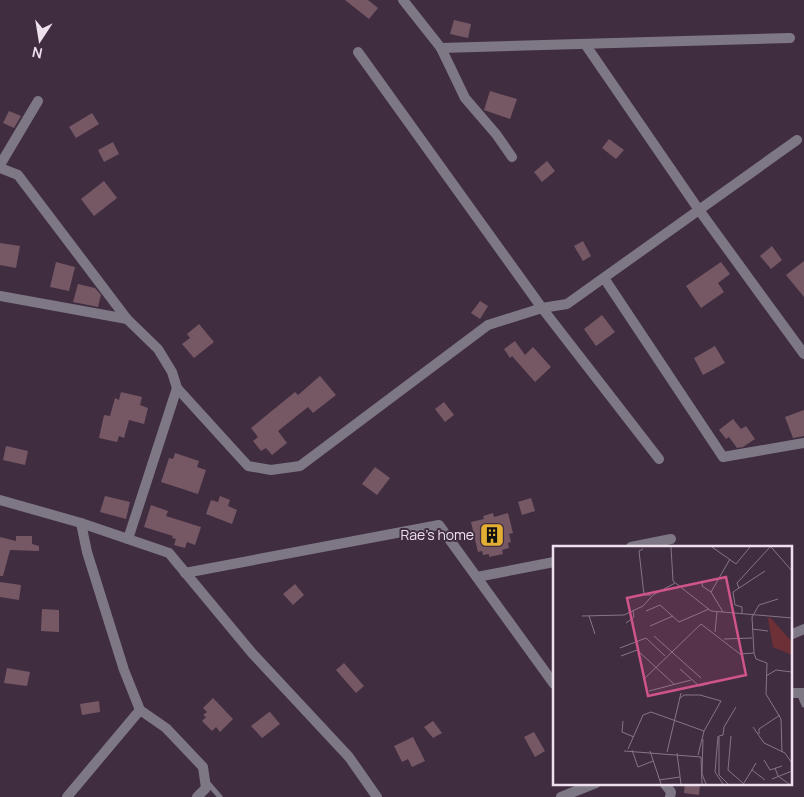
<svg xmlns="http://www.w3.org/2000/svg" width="804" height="797" font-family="Manrope,sans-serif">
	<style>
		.building { fill: #765865 }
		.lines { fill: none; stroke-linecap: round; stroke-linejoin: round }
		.service { stroke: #7e7885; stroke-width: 5 }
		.minor { stroke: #7e7885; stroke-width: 10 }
		.labels { text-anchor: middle; stroke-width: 4; stroke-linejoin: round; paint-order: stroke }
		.poi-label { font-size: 14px; fill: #eee1ed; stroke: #412d40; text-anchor: end }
		.inset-road { fill: none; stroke: #867585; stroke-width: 1 }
		.view { fill: #cf5487; fill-opacity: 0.15; stroke: #cf5487; stroke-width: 2.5 }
		.inset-edge { fill: none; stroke: #eee1ed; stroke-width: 2.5 }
	</style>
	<rect width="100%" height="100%" fill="#412d40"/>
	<g class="building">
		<path d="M345 0H368L378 8 369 19Z"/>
		<path d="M454 20 471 24 468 38 450 34Z"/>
		<path d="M490 91 517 99 510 119 484 110Z"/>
		<path d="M9 111 21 116 14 128 3 123Z"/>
		<path d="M92 113 99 124 76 138 69 127Z"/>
		<path d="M609 139 624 150 616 159 602 148Z"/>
		<path d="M113 142 119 154 104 162 98 150Z"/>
		<path d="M547 161 555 171 542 182 534 172Z"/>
		<path d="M104 181 117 198 94 216 81 199Z"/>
		<path d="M583 241 591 256 583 261 574 246Z"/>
		<path d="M0 243 20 246 16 268 0 265Z"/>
		<path d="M772 246 782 260 771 269 760 256Z"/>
		<path d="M804 261V297L786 275Z"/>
		<path d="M56 262 75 267 69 291 50 287Z"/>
		<path d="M721 262 730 274 718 283 724 292 701 308 686 286Z"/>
		<path d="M78 284 95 288 101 295 98 307 73 302Z"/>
		<path d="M480 301 488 306 480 319 471 313Z"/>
		<path d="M602 315 615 332 596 346 584 329Z"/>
		<path d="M199 324 214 342 194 358 182 344 190 338 187 334Z"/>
		<path d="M515 341 525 355 533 347 551 367 535 382 512 356 510 358 504 349Z"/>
		<path d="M715 346 725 363 703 375 694 358Z"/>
		<path d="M320 376 336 395 313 413 308 407 278 431 287 443 272 455 266 448 261 451 253 441 258 437 251 428 295 392 298 395Z"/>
		<path d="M121 392 142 397 140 405 148 408 144 424 129 420 124 438 119 436 117 442 99 438 104 415 110 416 115 398 119 400Z"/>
		<path d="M444 402 454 415 445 422 435 409Z"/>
		<path d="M804 410V436L793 438 785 417Z"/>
		<path d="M733 419 741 429 746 426 755 439 743 447 737 448 729 437 726 439 719 430Z"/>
		<path d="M6 446 28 451 25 465 3 460Z"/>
		<path d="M175 453 199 461 197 467 206 470 198 494 161 482 169 458 173 459Z"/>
		<path d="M375 467 390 478 377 495 362 484Z"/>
		<path d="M105 496 130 502 126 519 100 512Z"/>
		<path d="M220 496 230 500 228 506 237 510 232 524 206 514 211 500 218 502Z"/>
		<path d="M531 498 535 511 522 515 518 502Z"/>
		<path d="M151 505 168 511 166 516 201 527 195 545 187 542 185 548 174 545 176 539 172 538 173 536 144 527Z"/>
		<path d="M493 513 494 517 508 513 513 533 509 534 511 542 508 543 509 548 502 550 503 554 489 557V554L483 555 482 551 478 552 471 522 484 519 483 516Z"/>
		<path d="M16 536H32V544L39 546V551L10 550 3 576H0V537L16 541Z"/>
		<path d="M0 582 21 585 19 600 0 597Z"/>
		<path d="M295 584 304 595 293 605 283 594Z"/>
		<path d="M42 609 59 610V632L41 631Z"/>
		<path d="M344 663 364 686 356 693 336 670Z"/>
		<path d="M7 668 30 672 27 686 4 683Z"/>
		<path d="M213 698 233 719 220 732 216 727 212 731 202 721 206 717 203 715 207 712 203 708Z"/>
		<path d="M99 701 100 712 82 715 80 704Z"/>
		<path d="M269 712H270L280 724 262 738 251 726Z"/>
		<path d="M433 721 442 733 433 738 424 727Z"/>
		<path d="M534 732 545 751 535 757 524 737Z"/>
		<path d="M413 737 425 761 412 767 408 759 402 762 394 746Z"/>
		<path d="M685 783H700L699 795 684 793Z"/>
	</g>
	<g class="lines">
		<g class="service">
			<path d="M799 693 804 705"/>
			<path d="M207 782 220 797"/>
		</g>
		<g class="minor">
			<path d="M403 0 441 48 465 98 496 134 512 157"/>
			<path d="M585 44 699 210 804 354"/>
			<path d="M441 48 790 38"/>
			<path d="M358 52 542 308 659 459"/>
			<path d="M0 165 38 101"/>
			<path d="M0 168 18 175 127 319 158 349 172 372 177 388 248 466 271 470 300 466 488 325 542 308 567 304 797 140"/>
			<path d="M604 278 723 457 804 443"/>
			<path d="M0 296 127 319"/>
			<path d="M0 500 81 523 169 553 252 653 349 757 377 797"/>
			<path d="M81 523 87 552 124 670 140 710 166 728 203 767 206 788 197 797"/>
			<path d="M128 539 177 388"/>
			<path d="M631 547 671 539"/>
			<path d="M185 573 439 525 554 684"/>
			<path d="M477 577 554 562"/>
			<path d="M790 635 804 629"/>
			<path d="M790 693H804"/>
			<path d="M664 783 671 792 670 797"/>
			<path d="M67 797 140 710"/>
			<path d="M561 797 596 783"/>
		</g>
	</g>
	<defs>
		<symbol id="building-square" viewBox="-11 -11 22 22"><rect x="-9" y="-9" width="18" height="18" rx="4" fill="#e2af34" stroke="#412d40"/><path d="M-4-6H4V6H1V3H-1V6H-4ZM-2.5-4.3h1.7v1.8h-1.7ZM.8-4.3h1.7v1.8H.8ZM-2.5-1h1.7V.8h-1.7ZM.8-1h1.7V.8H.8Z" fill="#111"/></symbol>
	</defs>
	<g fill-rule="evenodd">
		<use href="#building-square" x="478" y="521" width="28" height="28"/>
	</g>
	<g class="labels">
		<g class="poi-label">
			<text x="474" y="540">Rae's home</text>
		</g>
	</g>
	<g transform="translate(553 546)">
		<rect width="239" height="239" fill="#412d40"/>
		<path d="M217 71 239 96V109L220 101 215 73Z" fill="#6e3037"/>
		<path class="inset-road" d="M118 1 120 35 158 65 239 72M159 1 183 18 197 1M218 1 239 25M90 3 86 5 91 49H98M150 35 149 40 158 46 170 66M186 42 184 37 217 1M158 46 177 13M225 53 206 59 199 71 201 107 203 113 214 117 213 148 228 173 229 206M93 65 107 59 126 76 156 63M189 68V61L182 59 180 46 212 25M29 70 71 69 90 60 100 49 122 37M36 70 42 88M73 77 81 71 80 64M97 80 120 70M199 83 215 85M162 86 164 66M101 90 148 132M171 93 199 92M67 102 93 92 112 110M68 110 84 104 121 138M127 123 146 140 155 138M213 130 223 124 239 126M92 132 148 78 187 108 201 107M96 145 138 134M126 153 131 149H147L168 155 151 185 145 209M70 175 69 186 81 191M200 181 211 197 232 207 239 217M206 188V183L227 169M165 190 162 226 170 238M166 190V229L175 238M166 190 170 189 171 181 183 161M178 190 175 224 191 238M150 193 149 228 153 238M75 203 90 169 98 166 151 185M79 204 85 221 100 215M71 205 148 211 149 238M97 205 108 238M114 206 128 147M124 207 128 238M211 214 217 224 229 220M222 222 225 230 236 238M199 224 212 234M219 233 239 225M106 234 127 231M191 237 203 217"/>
		<path class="view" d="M173 31 193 129 95 150 74 52Z"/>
		<rect width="239" height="239" class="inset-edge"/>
	</g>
	<g transform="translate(40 40) rotate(192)" stroke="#412d40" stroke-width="4" paint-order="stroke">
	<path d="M0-4L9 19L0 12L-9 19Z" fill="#eee1ed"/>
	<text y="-8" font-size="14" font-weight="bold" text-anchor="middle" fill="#eee1ed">N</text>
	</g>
</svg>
